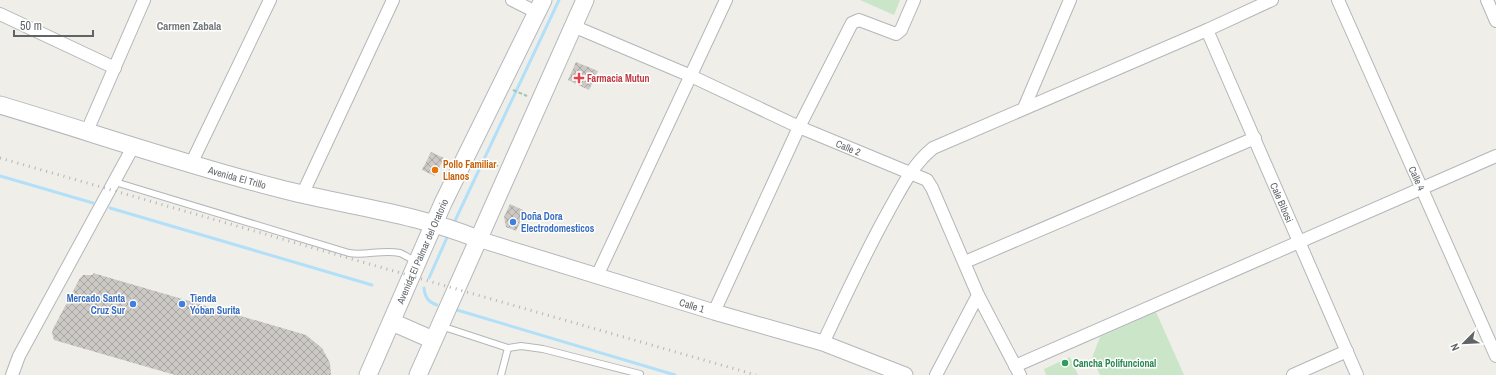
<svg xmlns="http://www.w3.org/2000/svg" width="1496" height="375" font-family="'Archivo Narrow',sans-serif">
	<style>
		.park { fill: #cbe5c8 }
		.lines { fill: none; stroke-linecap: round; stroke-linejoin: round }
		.stream { stroke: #b1e0f8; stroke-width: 3 }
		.building { fill: url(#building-cross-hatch) }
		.service-casing { stroke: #b3b6b9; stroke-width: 8 }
		.minor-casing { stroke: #b3b6b9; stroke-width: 14 }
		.tertiary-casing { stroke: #b3b6b9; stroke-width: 17 }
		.secondary-casing { stroke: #b5b8bb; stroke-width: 19 }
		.path { stroke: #a1c6a8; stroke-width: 2; stroke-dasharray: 4 2; stroke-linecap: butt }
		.service { stroke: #fff; stroke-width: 6 }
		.minor { stroke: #fff; stroke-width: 12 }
		.tertiary { stroke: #fff; stroke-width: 15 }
		.secondary { stroke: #fff; stroke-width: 17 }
		.rail { stroke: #b4b5b5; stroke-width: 3; stroke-dasharray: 1 5; stroke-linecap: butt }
		.health-dot { fill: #e0444e; stroke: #fff; stroke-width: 1.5 }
		.food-dot { fill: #e8710a; stroke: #fff; stroke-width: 1.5 }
		.shop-dot { fill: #3f7fe0; stroke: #fff; stroke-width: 1.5 }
		.leisure-dot { fill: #2e9e5b; stroke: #fff; stroke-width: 1.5 }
		.labels { text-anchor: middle; stroke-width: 3; stroke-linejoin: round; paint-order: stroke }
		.health-label { font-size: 10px; font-weight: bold; fill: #be3a42; stroke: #fff; text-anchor: start }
		.street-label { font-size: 10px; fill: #606467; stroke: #fff }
		.food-label { font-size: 10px; font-weight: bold; fill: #c56008; stroke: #fff; text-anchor: start }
		.shop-label { font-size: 10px; font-weight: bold; fill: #366cbe; stroke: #fff; text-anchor: start }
		.leisure-label { font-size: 10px; font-weight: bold; fill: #27864d; stroke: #fff; text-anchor: start }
		.neighbourhood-label { font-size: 11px; font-weight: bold; fill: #717679; stroke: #fff }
	</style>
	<defs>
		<pattern id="building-cross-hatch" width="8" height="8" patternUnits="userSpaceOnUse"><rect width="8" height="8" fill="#ccc9c5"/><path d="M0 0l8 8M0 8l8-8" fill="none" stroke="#a9a7a4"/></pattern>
	</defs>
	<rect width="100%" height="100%" fill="#f0eee9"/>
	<g class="park">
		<path d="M860 0H900L894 15Z"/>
		<path d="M1156 312 1184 375H1100L1092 358 1100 337Z"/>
		<path d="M1070 357 1078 375H1046L1044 369Z"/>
	</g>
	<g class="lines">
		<g class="stream">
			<path d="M0 176 93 203"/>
			<path d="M110 208 372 285"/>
			<path d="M453 225 559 0"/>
			<path d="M429 278 449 233"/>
			<path d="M424 288C425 297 428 302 437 305"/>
			<path d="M457 310 675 375"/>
		</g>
	</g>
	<g class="building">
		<path d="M576 62 598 71 589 90 568 80Z"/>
		<path d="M431 152 444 158 435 176 422 170Z"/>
		<path d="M510 204 525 211 516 231 506 227 504 217Z"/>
		<path d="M93 273 306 335 322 348 330 363 331 375H175L54 340 52 333 53 329 80 278 83 275H93Z"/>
	</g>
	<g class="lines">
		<defs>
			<g id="service">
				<path d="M115 182 349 253C365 256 383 249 400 253 405 255 411 259 416 262"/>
				<path d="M441 326 508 348 521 346 543 349 640 374"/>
				<path d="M501 375 508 348"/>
			</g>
			<g id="minor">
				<path d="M512 0 536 12"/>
				<path id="s1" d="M1338 0 1496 356"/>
				<path d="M1487 0 1496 21"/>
				<path d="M0 14 115 68"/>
				<path id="s2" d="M573 26 691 76 799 127 927 180 932 188 978 295 1020 375"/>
				<path id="s3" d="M1207 30 1357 375"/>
				<path d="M1024 108 1070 0"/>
				<path d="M87 131 144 0"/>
				<path d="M191 164 270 0"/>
				<path d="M302 195 393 0"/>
				<path d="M965 262 1255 138"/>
				<path d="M597 276 726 0"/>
				<path d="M714 312 799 127 852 23 859 20 896 34 901 30 914 0"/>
				<path d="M823 343C844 299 864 255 888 212 901 189 912 165 933 148L1207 30 1272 0"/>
				<path d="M1015 366 1496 156"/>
				<path d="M12 375 19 356 133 147"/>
				<path d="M936 375 978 295"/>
				<path d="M1293 375 1347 351"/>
			</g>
			<g id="tertiary">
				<path id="s4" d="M478 239 714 312 823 343 905 375"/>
			</g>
			<g id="secondary">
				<path id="s5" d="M0 105C94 133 186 165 281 189 347 206 414 213 478 239"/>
				<path d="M392 322 433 340"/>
				<path id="s6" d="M368 375 443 203 543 0"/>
				<path d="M418 375 585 0"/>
			</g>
		</defs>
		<use href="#service" class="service-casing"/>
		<use href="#minor" class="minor-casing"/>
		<use href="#tertiary" class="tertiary-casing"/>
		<use href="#secondary" class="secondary-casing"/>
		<g class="path">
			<path d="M513 90 527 96"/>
			<path d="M479 161 498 166"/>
		</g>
		<use href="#service" class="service"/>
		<use href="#minor" class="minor"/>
		<use href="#tertiary" class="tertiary"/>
		<use href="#secondary" class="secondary"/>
		<path class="rail" d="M0 158 756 375"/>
	</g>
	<path class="health-dot" d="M577 72h4v4h4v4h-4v4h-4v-4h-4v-4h4z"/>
	<circle class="food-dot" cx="435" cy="170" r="4"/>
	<g class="shop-dot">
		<circle cx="513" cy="222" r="4"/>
		<circle cx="133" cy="304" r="4"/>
		<circle cx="182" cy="304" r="4"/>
	</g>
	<circle class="leisure-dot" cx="1065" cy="363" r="4"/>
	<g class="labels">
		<g class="health-label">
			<text x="587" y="82">Farmacia Mutun</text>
		</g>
		<g class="street-label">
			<text dy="4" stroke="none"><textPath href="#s2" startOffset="301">Calle 2</textPath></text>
			<text dy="4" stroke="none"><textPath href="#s5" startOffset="248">Avenida El Trillo</textPath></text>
			<text dy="4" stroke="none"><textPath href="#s1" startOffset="195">Calle 4</textPath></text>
			<text dy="4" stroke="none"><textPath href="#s3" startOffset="188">Cale Bibosi</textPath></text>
			<text dy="4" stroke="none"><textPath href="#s6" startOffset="135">Avenida El Palmar del Oratorio</textPath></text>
			<text dy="4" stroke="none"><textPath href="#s4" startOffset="224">Calle 1</textPath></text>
		</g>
		<g class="food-label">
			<text x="443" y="168">Pollo Familiar<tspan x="443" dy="12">Llanos</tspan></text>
		</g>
		<g class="shop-label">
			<text x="521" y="220">Doña Dora<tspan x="521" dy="12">Electrodomesticos</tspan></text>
			<text x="125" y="302" text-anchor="end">Mercado Santa<tspan x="125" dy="12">Cruz Sur</tspan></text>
			<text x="190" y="302">Tienda<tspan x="190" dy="12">Yoban Surita</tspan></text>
		</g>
		<g class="leisure-label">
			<text x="1073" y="367">Cancha Polifuncional</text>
		</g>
		<g class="neighbourhood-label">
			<text x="189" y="30">Carmen Zabala</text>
		</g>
	</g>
	<g transform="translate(1464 343) rotate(246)" stroke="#ffffff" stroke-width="3" paint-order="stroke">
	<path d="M0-3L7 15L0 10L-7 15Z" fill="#606467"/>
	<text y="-6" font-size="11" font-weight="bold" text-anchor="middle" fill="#606467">N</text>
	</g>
	<path d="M14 30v6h79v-6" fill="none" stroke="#606467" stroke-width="2"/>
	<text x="20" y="30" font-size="12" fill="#606467" stroke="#ffffff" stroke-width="3" paint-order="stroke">50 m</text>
</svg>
